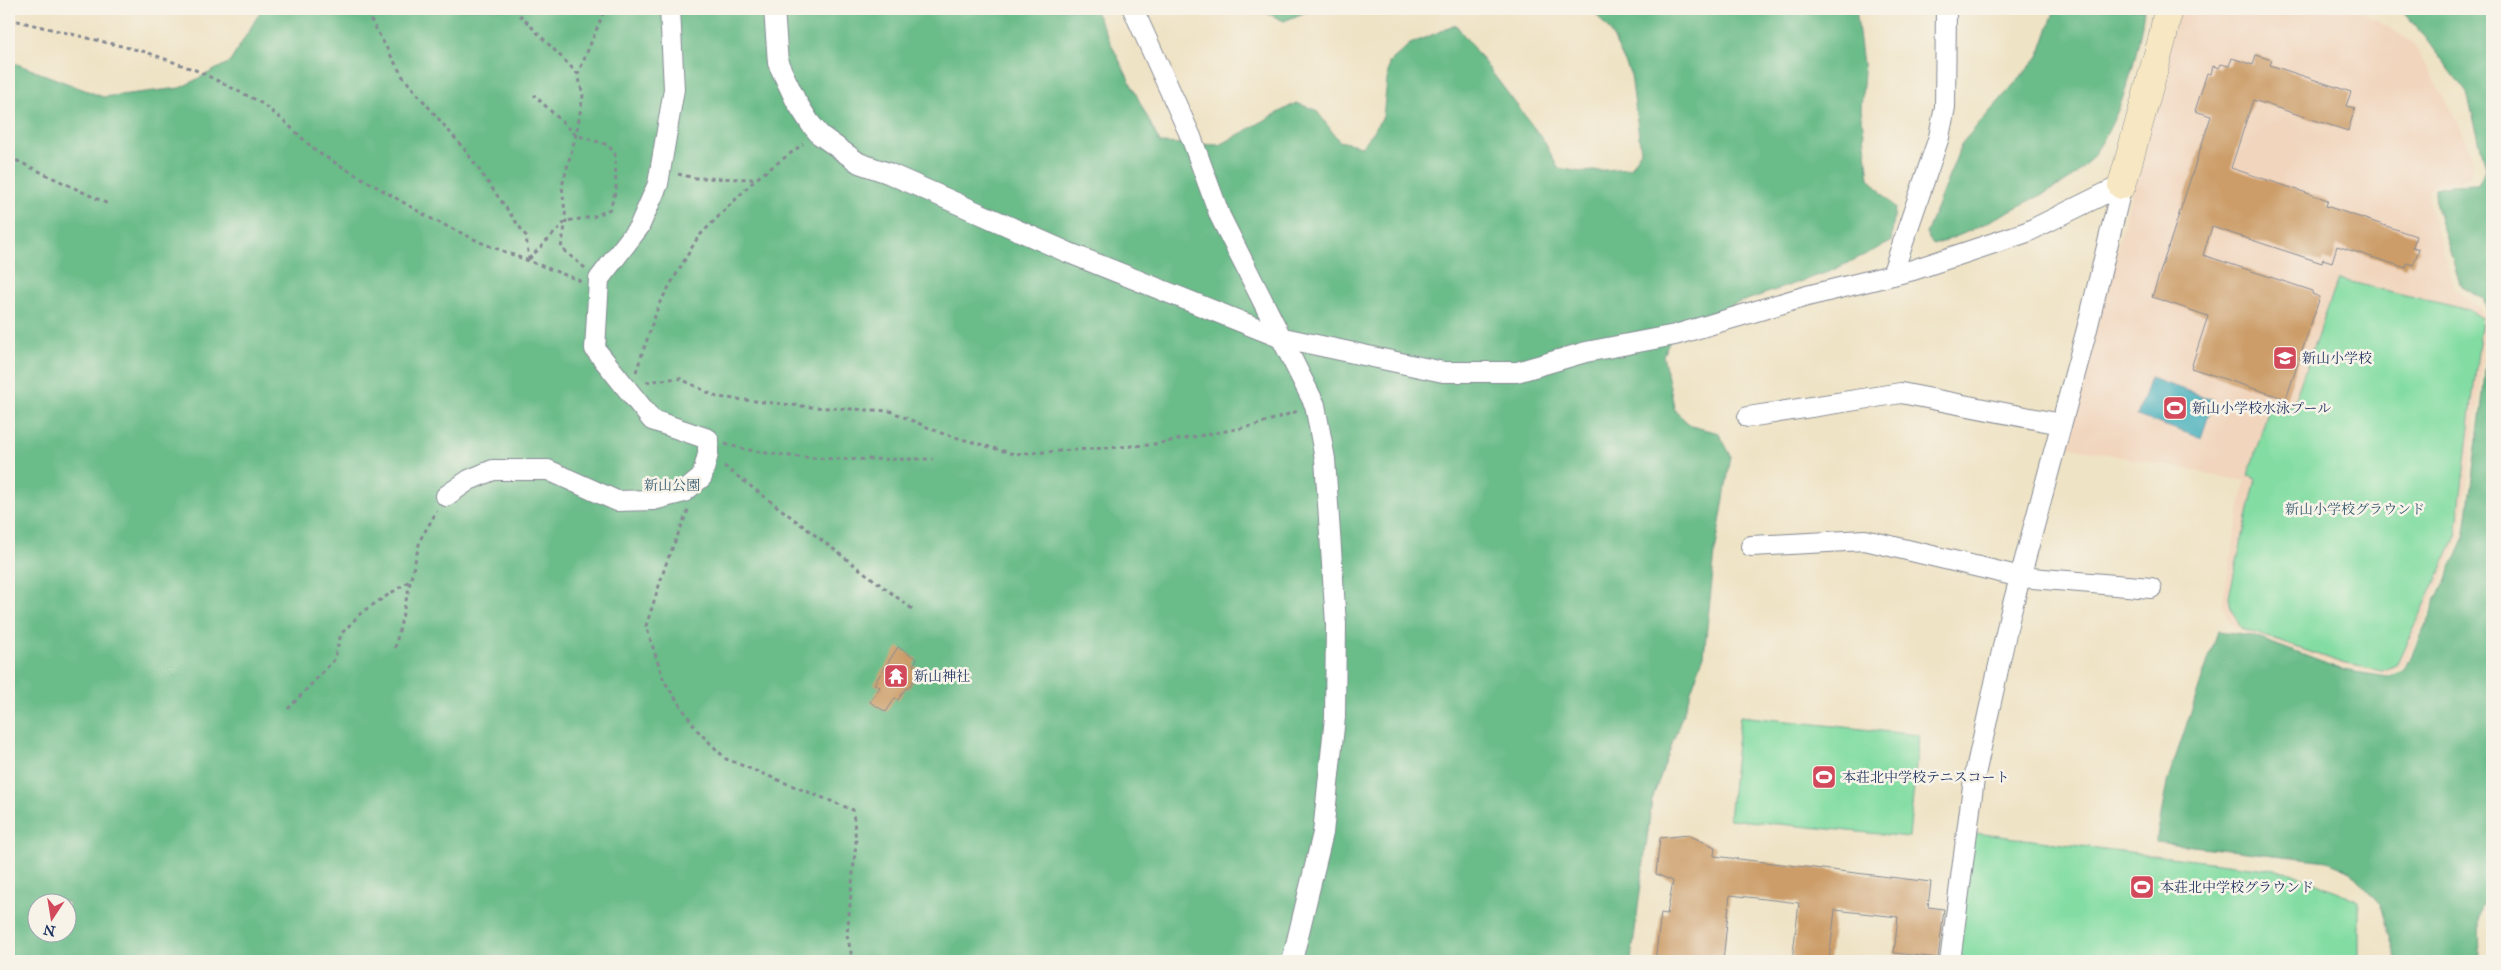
<svg xmlns="http://www.w3.org/2000/svg" width="2501" height="970" font-family="'IM FELL Great Primer','Noto Serif JP',serif">
	<style>
		.built { fill: #f1d5bd }
		.green { fill: #83dda3; stroke: #4f8680 }
		.forest { fill: #6abc89; stroke: #427674; fill-rule: evenodd }
		.water { fill: #3babb9; stroke: #2b6d8c }
		.building { fill: #cc9d69 }
		.lines { fill: none; stroke-linecap: round; stroke-linejoin: round }
		.street-casing { stroke: #858992; stroke-width: 22 }
		.secondary-casing { stroke: #858992; stroke-width: 29 }
		.path { stroke: #858992; stroke-width: 3; stroke-dasharray: 4 4; stroke-linecap: butt }
		.street { stroke: #fff; stroke-width: 20 }
		.secondary { stroke: #f7e8c3; stroke-width: 28 }
		.labels { text-anchor: middle; stroke-width: 5; stroke-linejoin: round; paint-order: stroke }
		.poi-label { font-size: 14px; fill: #1b2f5e; stroke: #f7f3e8; text-anchor: start }
		.park-label { font-size: 14px; fill: #355a6f; stroke: #f7f3e8 }
	</style>
	<rect width="100%" height="100%" fill="#f7f3e8"/>
	<filter id="ink" filterUnits="userSpaceOnUse"><feTurbulence type="fractalNoise" baseFrequency=".02" numOctaves="2"/><feDisplacementMap in="SourceGraphic" scale="10" xChannelSelector="R" yChannelSelector="G"/><feConvolveMatrix kernelMatrix="1 2 1 2 8 2 1 2 1" color-interpolation-filters="sRGB"/></filter>
	<filter id="wash" filterUnits="userSpaceOnUse"><feTurbulence type="fractalNoise" baseFrequency=".0096" numOctaves="4" result="noise"/><feDisplacementMap in="SourceGraphic" scale="20" xChannelSelector="R" yChannelSelector="G"/><feGaussianBlur stdDeviation="1.12" result="paint"/><feColorMatrix in="noise" values="0 0 0 0 0 0 0 0 0 0 0 0 0 0 0 0 0 1.4 0 .05"/><feComposite in="paint" operator="in"/></filter>
	<g filter="url(#wash)">
		<rect width="100%" height="100%" fill="#efe3c5"/>
		<path class="built" d="M2178 9H2358L2412 42 2456 119 2474 162 2471 176 2463 180 2437 183 2428 191 2429 205 2455 290 2477 306 2485 317 2479 399 2460 537 2404 667 2386 674 2344 667 2242 630 2229 623 2222 604 2245 481 2066 446V437L2146 141Z"/>
		<g class="green">
			<path d="M2338 279 2469 310 2482 318 2456 536 2398 664 2382 671 2342 663 2241 628 2231 609 2229 596 2256 479 2248 476 2271 402 2292 407Z"/>
			<path d="M1740 716 1919 735 1909 837 1729 819Z"/>
			<path d="M1967 832 2291 872 2359 901V961H1950Z"/>
		</g>
		<g class="forest">
			<path d="M262 9H1094L1160 143 1220 145 1296 103 1316 110 1339 141 1362 146 1383 117 1389 63 1410 44 1456 25 1544 141 1558 168 1581 172 1630 168 1641 151 1631 75 1610 31 1592 9H1856L1864 72 1861 109 1869 178 1895 208 1891 242 1831 271 1677 324 1663 355 1675 411 1691 426 1719 433 1731 456 1715 553 1704 655 1652 800 1631 961H9V61L103 97 180 88 230 62ZM38 902H68V932H38Z"/>
			<path d="M1258 9H1313L1284 21Z"/>
			<path d="M2055 9H2144C2138 61 2114 150 2067 181 2050 192 2030 200 2013 209 1986 223 1962 236 1933 245L1926 234 1962 143 2039 56Z"/>
			<path d="M2400 9H2492V872L2479 917 2480 961H2397L2381 905 2349 870 2328 861 2156 842 2167 783 2218 631 2250 635 2343 670 2387 677 2405 670 2464 539 2482 402 2490 318 2483 298 2461 287 2436 206 2435 188 2450 185 2478 184 2486 167 2467 93 2425 37Z"/>
		</g>
		<path class="water" d="M2150 378 2214 400 2201 438 2137 416Z"/>
		<g id="blocks">
			<g class="building">
				<path d="M2256 55 2272 60 2270 65 2351 92 2346 106 2355 108 2348 131 2253 100 2231 168 2328 200 2326 206 2416 236 2413 247 2419 249 2413 265 2407 263 2406 268 2337 246 2332 262 2323 259 2322 263 2212 227 2203 255 2313 291 2312 294 2320 297 2286 399 2191 368 2208 316 2152 297 2211 116 2195 111 2207 73 2211 74 2213 66 2219 68 2221 64 2229 66 2232 58 2253 65Z"/>
				<path d="M898 647 917 659 913 665 920 670 908 689 906 688 898 700 895 698 886 712 870 702 880 687 874 684Z"/>
				<path d="M1688 835 1715 847 1714 856 1931 882 1928 907 1944 909 1938 958 1894 953 1898 917 1835 910 1829 961H1792L1799 903 1730 895 1723 961H1655L1661 913 1667 914 1673 881 1656 874 1660 838Z"/>
			</g>
		</g>
	</g>
	<g filter="url(#ink)">
		<use href="#blocks" fill-opacity="0" stroke="#858992" stroke-width="1"/>
		<g class="lines">
			<defs>
				<g id="street">
					<path d="M774 9 778 63 796 101 810 123 820 135 859 163 888 173 1067 252 1279 337 1443 372H1517L1586 352 1675 335 1807 296 1913 270 2027 232 2122 185"/>
					<path d="M1133 9 1191 137 1220 216 1315 405 1325 459 1336 624 1335 717 1323 833 1292 961"/>
					<path d="M1892 275 1939 137 1945 107 1946 9"/>
					<path d="M1748 417 1901 393 2061 424"/>
					<path d="M446 496 469 480 493 470H548L617 501 653 500 684 492 702 477 708 454V439L652 420 595 349 599 279 639 227 658 184 674 89 670 9"/>
					<path d="M1751 546 1865 540 2021 577 2151 588"/>
					<path d="M1950 961 1974 779 2010 615 2087 329 2122 185"/>
				</g>
				<path id="secondary" d="M2122 185 2163 36 2168 9"/>
			</defs>
			<use href="#street" class="street-casing"/>
			<use href="#secondary" class="secondary-casing"/>
			<g class="path">
				<path d="M350 9 368 15 403 77 465 150 526 236 529 260"/>
				<path d="M514 9 578 74"/>
				<path d="M9 19 146 52 198 71 258 101 283 120 317 152 430 218 482 243 581 281"/>
				<path d="M9 157 108 204"/>
				<path d="M678 174 695 178 756 179 803 144"/>
				<path d="M529 259 566 221 593 217 610 209 616 189 615 154 608 145 576 135 534 95"/>
				<path d="M585 268 561 248 566 221 562 186 576 135 583 96 578 74 605 9"/>
				<path d="M636 372 659 304 698 237 756 179"/>
				<path d="M646 382 679 378 717 397 811 407 890 411 941 433 1014 454 1149 445 1253 426 1298 411"/>
				<path d="M725 444C792 463 864 459 933 459"/>
				<path d="M724 466 915 611"/>
				<path d="M688 510 667 561 646 626 664 681 697 730 726 759 853 810 856 842 847 935 853 961"/>
				<path d="M395 648 420 540 437 511"/>
				<path d="M288 709 334 660 341 634 362 612 411 580"/>
			</g>
			<use href="#street" class="street"/>
			<use href="#secondary" class="secondary"/>
		</g>
	</g>
	<defs>
		<symbol id="school-square" viewBox="-11 -11 22 22"><rect x="-9" y="-9" width="18" height="18" rx="4" fill="#d1495b" stroke="#f7f3e8"/><path d="M0-5L7-2L0 1L-7-2ZM-4 1L0 2.5L4 1V4Q0 6-4 4Z" fill="#fff"/></symbol>
		<symbol id="stadium-square" viewBox="-11 -11 22 22"><rect x="-9" y="-9" width="18" height="18" rx="4" fill="#d1495b" stroke="#f7f3e8"/><path d="M0-5a6.5 5 0 1 0 0 10a6.5 5 0 1 0 0-10ZM-3.5-1.8h7v3.6h-7Z" fill="#fff"/></symbol>
		<symbol id="temple-square" viewBox="-11 -11 22 22"><rect x="-9" y="-9" width="18" height="18" rx="4" fill="#d1495b" stroke="#f7f3e8"/><path d="M0-6L5-2H3V0L6.5 2.5H4V6H1.5V3h-3V6H-4V2.5H-6.5L-3 0V-2H-5Z" fill="#fff"/></symbol>
	</defs>
	<g fill-rule="evenodd">
		<use href="#school-square" x="2271" y="344" width="28" height="28"/>
		<use href="#stadium-square" x="2161" y="394" width="28" height="28"/>
		<use href="#temple-square" x="882" y="662" width="28" height="28"/>
		<use href="#stadium-square" x="1810" y="763" width="28" height="28"/>
		<use href="#stadium-square" x="2128" y="873" width="28" height="28"/>
	</g>
	<g class="labels">
		<g class="poi-label">
			<text x="2302" y="363">新山小学校</text>
			<text x="2192" y="413">新山小学校水泳プール</text>
			<text x="914" y="681">新山神社</text>
			<text x="1842" y="782">本荘北中学校テニスコート</text>
			<text x="2160" y="892">本荘北中学校グラウンド</text>
		</g>
		<g class="park-label">
			<text x="672" y="490">新山公園</text>
			<text x="2355" y="514">新山小学校グラウンド</text>
		</g>
	</g>
	<rect width="2501" height="970" fill="none" stroke="#f7f3e8" stroke-width="30"/>
	<g transform="translate(52 918) rotate(192)"><circle r="24" fill="#f7f3e8" stroke="#9fa5b1"/>
	<path d="M0-4L9 19L0 12L-9 19Z" fill="#d1495b"/>
	<text y="-8" font-size="14" font-weight="bold" text-anchor="middle" fill="#1b2f5e">N</text>
	</g>
</svg>
